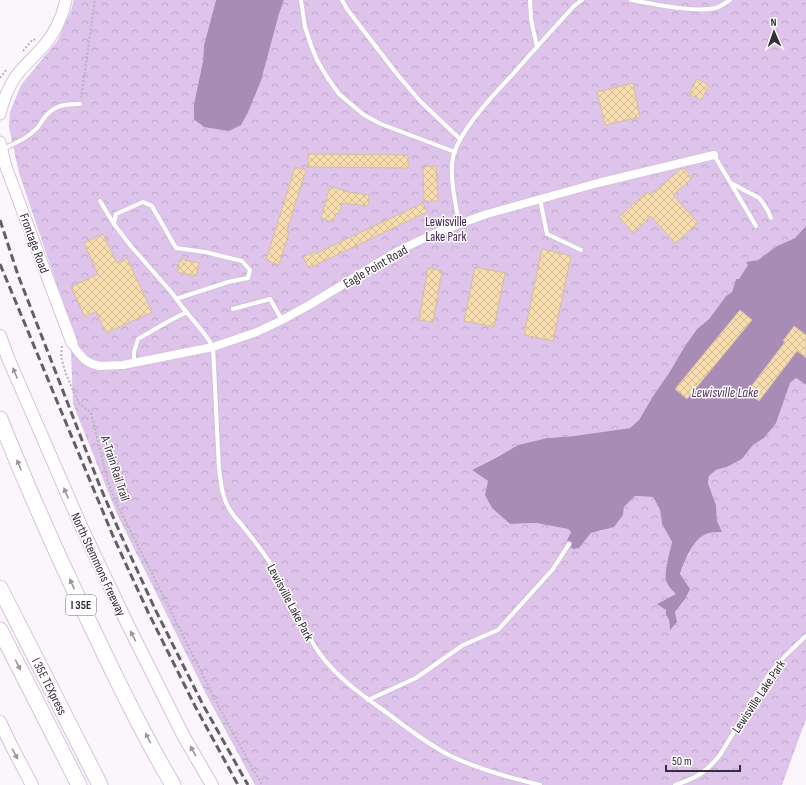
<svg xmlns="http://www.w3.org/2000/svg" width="806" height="785" font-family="'Sofia Sans Condensed',sans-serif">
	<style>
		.park { fill: url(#park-crowns) }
		.water { fill: #a98cb6 }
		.building { fill: url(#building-cross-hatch); stroke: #d3c1a2 }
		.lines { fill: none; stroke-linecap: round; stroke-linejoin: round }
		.service-casing { stroke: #d5c1de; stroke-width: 6 }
		.minor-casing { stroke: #d5c1de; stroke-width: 10 }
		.tertiary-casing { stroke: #d5c1de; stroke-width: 13 }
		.secondary-casing { stroke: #d5c1de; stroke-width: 14 }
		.motorway-casing { stroke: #d5c1de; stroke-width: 17 }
		.path { stroke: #bab5bc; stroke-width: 2; stroke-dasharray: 2 2; stroke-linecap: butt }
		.service { stroke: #fff; stroke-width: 4 }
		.minor { stroke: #fff; stroke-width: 8 }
		.tertiary { stroke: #fff; stroke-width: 11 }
		.secondary { stroke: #fff; stroke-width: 12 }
		.motorway { stroke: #fff; stroke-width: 15 }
		.rail { stroke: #655e68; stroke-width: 3; stroke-dasharray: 8 4; stroke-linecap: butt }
		.oneway { fill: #9a969c }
		.labels { text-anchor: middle; stroke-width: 3; stroke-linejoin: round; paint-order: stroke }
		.shield { fill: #fff; stroke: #726c74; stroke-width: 1 }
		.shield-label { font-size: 12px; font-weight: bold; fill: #352d38 }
		.park-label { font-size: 13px; fill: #452055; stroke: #fff }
		.street-label { font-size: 13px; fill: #352d38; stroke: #fff }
		.water-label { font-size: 14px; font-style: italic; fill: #5b366c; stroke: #fff }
	</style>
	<defs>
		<pattern id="park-crowns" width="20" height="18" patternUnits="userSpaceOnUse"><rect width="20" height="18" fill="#dec3eb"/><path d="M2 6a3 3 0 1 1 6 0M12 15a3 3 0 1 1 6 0" fill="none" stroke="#bfa8ca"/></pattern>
		<pattern id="building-cross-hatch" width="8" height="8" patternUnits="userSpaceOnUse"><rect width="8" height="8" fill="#f7dcad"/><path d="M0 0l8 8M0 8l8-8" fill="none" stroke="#d4bd96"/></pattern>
	</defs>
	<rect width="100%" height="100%" fill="#faf6fc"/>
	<path class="park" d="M74 0H216L204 45 203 61 194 104 249 110 261 81 279 14 284 0H806V226L795 238 777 246 758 260 746 262 749 265 739 279H736L732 292 726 296 709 319 697 329 685 346 669 373 653 396 639 420 630 428 574 436 547 438 518 445 472 470 488 481 509 524 536 523 568 529 571 532 567 540 570 547 579 548 591 533 604 530 623 515 624 507 635 496 653 497 660 510 662 524 672 542 667 565 671 589 677 594 666 610V615L669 620 670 629 676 622 675 612 685 599 680 574 685 561 694 544 717 521 716 505 708 483 709 476 716 470 727 467 742 459 753 445 764 438 790 383 796 378 806 385V719L782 785H255L206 694 117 514 73 404 70 323 19 173 9 127 10 112 21 85 58 40 71 10Z"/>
	<g class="water">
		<path d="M216 0H284L279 14 261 81 249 110 241 125 229 131 204 127 194 119V104L203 61 204 45Z"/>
		<path d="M806 226V385L796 378 790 383 776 423 764 438 753 445 742 459 727 467 716 470 709 476 708 483 716 505 717 521 722 532C717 532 711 532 706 534 693 539 684 562 680 574L690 589 685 599 675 612 677 622 670 630 669 620 666 615V610L657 604 676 594C672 590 668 586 666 581 664 572 670 551 672 542L662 524 660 510 653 497 635 496 624 507 623 515 614 527 591 533 579 548 574 549 570 547 567 540 571 532 568 529 536 523 510 524 492 508 485 495 488 481 472 470 497 457 518 445 547 438 574 436 630 428 639 420 653 396 669 373 685 346 697 329 709 319 726 296 732 292 736 279H739L748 265 746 262 758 260 777 246 795 238Z"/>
	</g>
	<g class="building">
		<path d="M697 79 709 85 701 100 689 94Z"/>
		<path d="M633 83 640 117 605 125 597 92Z"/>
		<path d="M308 154 408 155V168L308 167Z"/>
		<path d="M436 166 438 201H424L423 167Z"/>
		<path d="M295 167 306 170 287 230 289 232 279 265 266 260Z"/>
		<path d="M684 168 692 178 673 195 698 223 675 243 651 216 633 233 619 217 647 192 650 195 681 169Z"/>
		<path d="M330 186 348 192 369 195 368 206 342 203 339 214 336 213 333 222 321 218Z"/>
		<path d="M423 203 427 212 309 268 303 257 314 252 315 254Z"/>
		<path d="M103 234 117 263 127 258 152 312 106 333 96 311 85 317 71 287 98 274 84 243Z"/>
		<path d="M542 249 571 256 553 341 524 335Z"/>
		<path d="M180 259 199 263 196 276 177 272Z"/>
		<path d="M475 267 505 273 494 327 464 321Z"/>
		<path d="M428 268 442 271 433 322 419 320Z"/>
		<path d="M740 310 752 320 687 399 675 389Z"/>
		<path d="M794 326 806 335V358L797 351 759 401 747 392 785 342 783 341Z"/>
	</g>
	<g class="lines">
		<defs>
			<g id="service">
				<path d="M301 0 305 27 311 45 317 60 327 77 339 94 364 115 381 124 455 152"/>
				<path d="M342 0 347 9 397 74 420 101 460 139"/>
				<path d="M530 0 531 19 537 47"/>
				<path d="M631 0C655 4 693 13 716 8 721 6 725 3 730 0"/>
				<path d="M3 149C13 144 27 139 35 130 39 127 41 122 44 118 54 105 65 104 80 104"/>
				<path d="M714 155 756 226"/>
				<path d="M731 183 759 198 763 203 768 211 771 218"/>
				<path d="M540 199 547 234 581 250"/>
				<path d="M100 201 114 224"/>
				<path d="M459 224C456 203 449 178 453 157 459 131 494 94 513 74 533 51 554 28 574 6L582 0"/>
				<path d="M176 299 228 282 248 278 250 270 242 261 205 252 176 248 152 206 143 202 116 214 114 224 130 245 172 293C177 300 182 307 188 314 197 325 206 334 213 347L219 469C221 483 222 498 230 510 233 515 237 520 241 524 252 538 263 551 272 566 289 594 300 626 320 654 337 677 359 693 383 710 405 726 428 745 453 757 481 770 510 778 540 785"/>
				<path d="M233 309 270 299 282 320"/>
				<path d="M134 363V352L138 339 169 321 187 312"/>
				<path d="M368 700 416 678 463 645 498 630 553 569 569 544"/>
				<path d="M675 785C697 778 706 772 720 755L766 679 774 668 786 655 806 636"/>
			</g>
			<path id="minor" d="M72 343 76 350 85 360 92 364 100 366 123 365 213 347 257 332 282 320 311 304 396 252 431 235 459 224 487 214 598 183 714 155"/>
			<g id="tertiary">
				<path d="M0 114C3 102 7 90 14 79 21 68 32 59 41 49 54 35 62 18 66 0"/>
				<path d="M0 142 6 167 72 343"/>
			</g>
			<g id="secondary">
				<path d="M0 336 8 358 81 526 127 623 183 735 212 785"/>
				<path d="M0 722 12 747 32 785"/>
			</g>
			<g id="motorway">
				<path d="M0 419C29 492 61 563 95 634 119 685 144 736 173 785"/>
				<path d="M0 588 100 785"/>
				<path d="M0 630 79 785"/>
			</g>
		</defs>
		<use href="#service" class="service-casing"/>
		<use href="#minor" class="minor-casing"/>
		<use href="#tertiary" class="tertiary-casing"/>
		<use href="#secondary" class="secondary-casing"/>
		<use href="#motorway" class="motorway-casing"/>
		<g class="path">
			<path d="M23 51 33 39 36 40"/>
			<path d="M0 78 7 69"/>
			<path d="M81 98 95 0"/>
			<path d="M62 346 61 357 66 374 75 395 79 403 91 413 108 482 116 502 220 709 262 785"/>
		</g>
		<use href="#service" class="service"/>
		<use href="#minor" class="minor"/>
		<use href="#tertiary" class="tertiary"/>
		<use href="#secondary" class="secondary"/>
		<use href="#motorway" class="motorway"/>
		<g class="rail">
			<path d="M0 220 18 275 99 484 120 533 155 609 202 703 248 785"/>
			<path d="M0 264 113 536 148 612 195 706 238 785"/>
		</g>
	</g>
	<defs><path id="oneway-solid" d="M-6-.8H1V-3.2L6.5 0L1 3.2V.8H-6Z"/></defs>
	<g class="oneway">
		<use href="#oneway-solid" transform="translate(15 373) rotate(-113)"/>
		<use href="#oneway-solid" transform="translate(19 465) rotate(-112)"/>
		<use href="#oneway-solid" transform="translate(66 493) rotate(-113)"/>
		<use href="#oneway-solid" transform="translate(72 584) rotate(-115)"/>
		<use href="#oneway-solid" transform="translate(133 636) rotate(-117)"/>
		<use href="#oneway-solid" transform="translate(18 665) rotate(63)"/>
		<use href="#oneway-solid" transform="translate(148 738) rotate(-117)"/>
		<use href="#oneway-solid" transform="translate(193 751) rotate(-120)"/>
		<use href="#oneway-solid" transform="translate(15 754) rotate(62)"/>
	</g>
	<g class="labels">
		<rect class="shield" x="66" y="595" width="30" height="20" rx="3"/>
		<g class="shield-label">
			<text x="81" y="609">I 35E</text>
		</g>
		<g class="park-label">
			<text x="446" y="226">Lewisville<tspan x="446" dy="15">Lake Park</tspan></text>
		</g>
		<g class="street-label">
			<text transform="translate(35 243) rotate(70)" y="5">Frontage Road</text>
			<text transform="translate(375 266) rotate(-30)" y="5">Eagle Point Road</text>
			<text transform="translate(116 468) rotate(72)" y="5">A-Train Rail Trail</text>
			<text transform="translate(99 564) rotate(65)" y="5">North Stemmons Freeway</text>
			<text transform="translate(291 602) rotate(62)" y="5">Lewisville Lake Park</text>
			<text transform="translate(50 686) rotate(63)" y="5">I 35E TEXpress</text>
			<text transform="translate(758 696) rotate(-56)" y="5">Lewisville Lake Park</text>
		</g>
		<g class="water-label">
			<text x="725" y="397">Lewisville Lake</text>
		</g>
	</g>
	<g transform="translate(774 32) rotate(358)" stroke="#ffffff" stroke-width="3" paint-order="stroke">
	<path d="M0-3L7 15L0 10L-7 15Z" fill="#352d38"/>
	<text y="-6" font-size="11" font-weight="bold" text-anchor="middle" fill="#352d38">N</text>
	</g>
	<path d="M666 765v6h74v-6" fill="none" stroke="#352d38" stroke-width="2"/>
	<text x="672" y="765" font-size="12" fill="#352d38" stroke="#ffffff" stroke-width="3" paint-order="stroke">50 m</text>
</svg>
